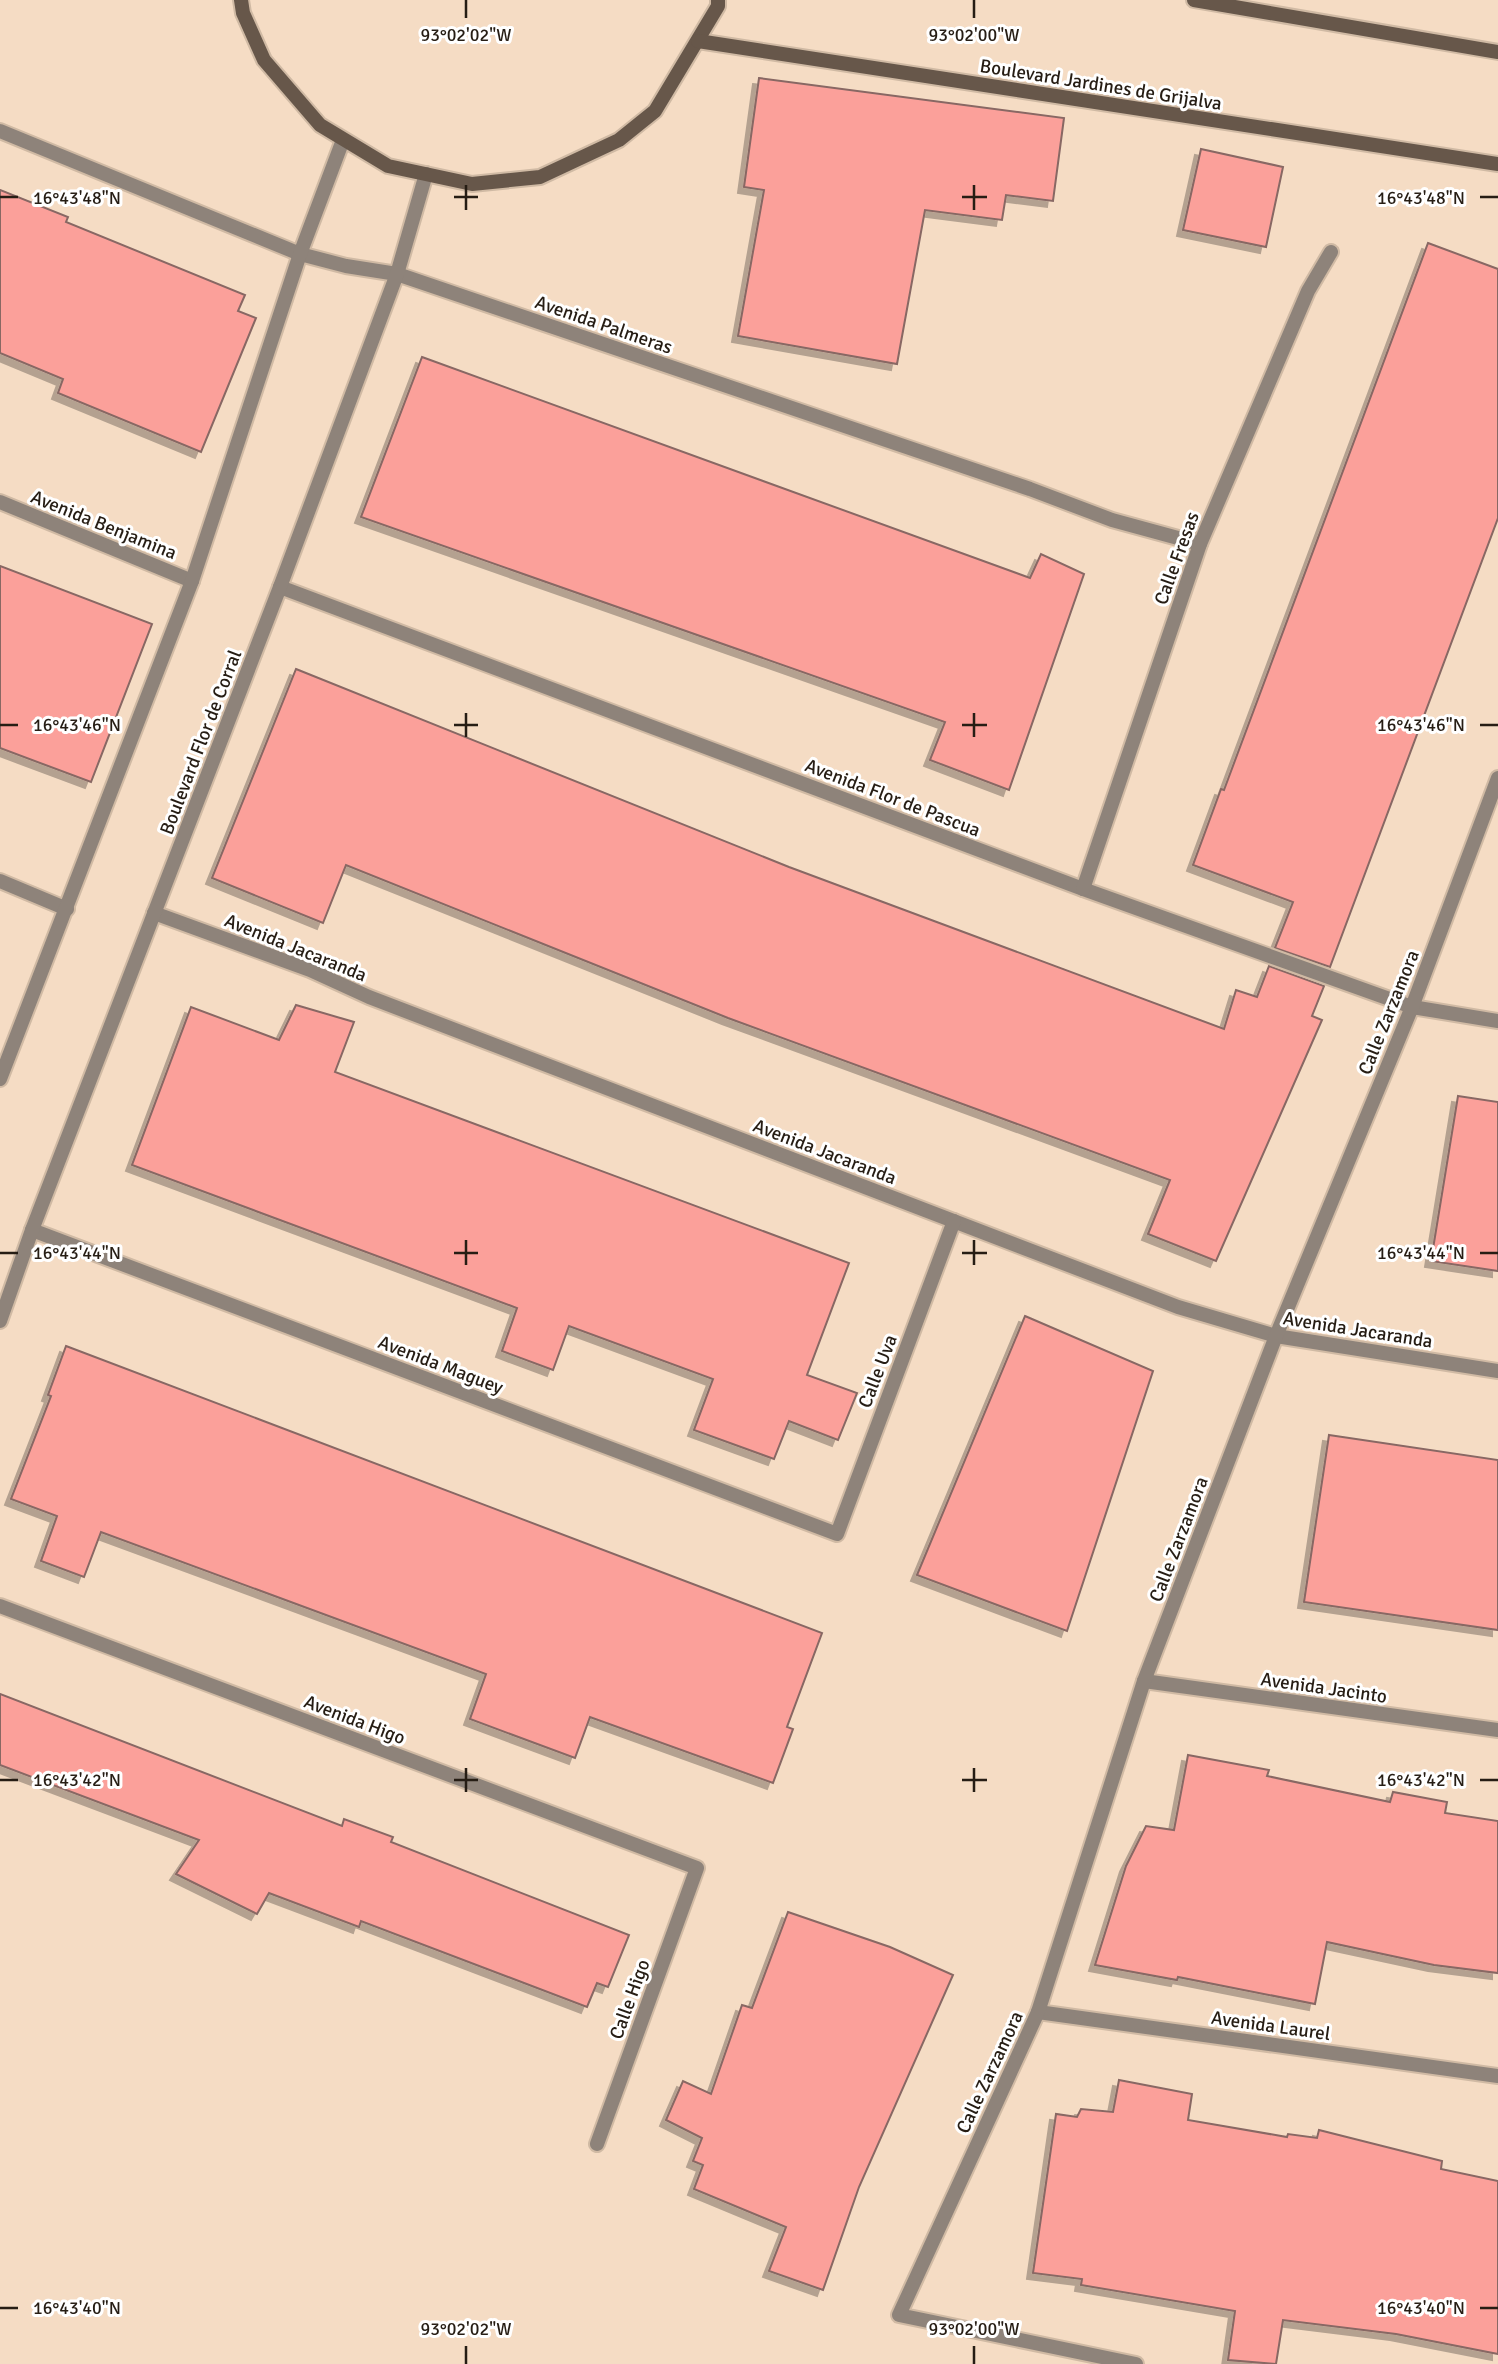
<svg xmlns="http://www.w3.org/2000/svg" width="1498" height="2364" font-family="Signika,sans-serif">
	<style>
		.building { fill: #fba09a; stroke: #886764; stroke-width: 2; filter: url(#shadow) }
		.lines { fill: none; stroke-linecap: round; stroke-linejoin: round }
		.street-casing { stroke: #d0baa4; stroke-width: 18 }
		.secondary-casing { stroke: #d0baa4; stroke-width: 18 }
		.street { stroke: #8e837a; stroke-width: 14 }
		.secondary { stroke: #67574a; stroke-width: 14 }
		.ticks { fill: none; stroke: #261d14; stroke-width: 2.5 }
		.labels { text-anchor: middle; stroke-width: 6; stroke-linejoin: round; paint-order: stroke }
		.street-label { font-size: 19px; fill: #261d14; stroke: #fff }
		.ticks-label { font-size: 18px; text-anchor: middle; fill: #261d14; stroke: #fff; stroke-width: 6; stroke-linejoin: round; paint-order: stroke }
	</style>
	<defs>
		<filter id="shadow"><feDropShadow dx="-6" dy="6" stdDeviation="0" flood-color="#0004"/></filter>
	</defs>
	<rect width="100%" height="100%" fill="#f5dcc4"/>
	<g class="building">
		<path d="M759 78 1064 118 1053 201 1006 195 1002 220 925 210 897 364 738 336 764 190 744 187Z"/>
		<path d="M1201 149 1283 167 1266 247 1183 230Z"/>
		<path d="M0 190 68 217 66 222 245 295 238 311 256 318 201 452 58 393 63 379 0 353Z"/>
		<path d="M1428 243 1498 269V518L1330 967 1275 948 1293 902 1193 865 1221 789 1224 790Z"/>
		<path d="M422 357 1030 578 1041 554 1084 574 1009 790 930 760 945 722 361 517Z"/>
		<path d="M0 566 152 624 91 782 0 748Z"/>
		<path d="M296 669 789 867 1224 1029 1236 990 1257 997 1269 966 1324 986 1312 1016 1322 1020 1216 1261 1148 1234 1170 1180 728 1018 346 865 323 923 212 878Z"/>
		<path d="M296 1005 354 1022 335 1072 849 1263 807 1375 857 1393 838 1440 789 1421 774 1459 694 1430 713 1379 569 1326 553 1370 502 1351 517 1308 132 1165 191 1007 279 1040Z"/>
		<path d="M1458 1096 1498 1102V1271L1431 1261Z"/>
		<path d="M1025 1316 1153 1371 1067 1631 917 1575Z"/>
		<path d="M66 1346 822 1633 787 1727 793 1729 773 1783 590 1717 575 1758 470 1719 486 1674 101 1532 84 1577 41 1561 57 1516 11 1499 51 1396 48 1395Z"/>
		<path d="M1329 1435 1498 1460V1630L1304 1602Z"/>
		<path d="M0 1694 342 1826 344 1819 393 1837 391 1842 629 1935 608 1987 597 1983 587 2007 361 1921 359 1927 269 1893 257 1914 176 1874 199 1840 0 1765Z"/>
		<path d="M1188 1755 1269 1770 1267 1776 1390 1802 1393 1792 1447 1802 1445 1813 1498 1821V1973L1434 1965 1327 1942 1315 2004 1178 1977 1177 1980 1095 1965 1126 1866 1146 1826 1174 1830Z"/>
		<path d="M788 1912 890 1947 953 1975 859 2187 823 2290 769 2271 786 2227 694 2189 703 2165 693 2161 702 2138 666 2120 683 2081 711 2094 742 2005 752 2008Z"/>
		<path d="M1119 2080 1192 2094 1188 2120 1287 2137 1288 2134 1317 2138 1319 2130 1442 2161 1441 2169 1498 2181V2354L1396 2334 1283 2320 1276 2364 1228 2360 1235 2311 1081 2285 1082 2279 1033 2273 1056 2114 1077 2117 1081 2109 1113 2112Z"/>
	</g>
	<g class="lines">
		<defs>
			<g id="street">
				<path d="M0 131 300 254 346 266 397 274 1030 489 1112 520 1200 544"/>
				<path d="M0 502 192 581"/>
				<path d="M280 587 1083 889 1412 1007 1498 1021"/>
				<path d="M0 881 67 909"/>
				<path d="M1083 889 1200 544 1308 291 1331 252"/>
				<path d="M154 913 310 970 369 997 1178 1307 1276 1336 1498 1371"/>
				<path d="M0 1079 192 581 300 254 343 140"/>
				<path d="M32 1230 837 1534 954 1221"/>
				<path d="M0 1321 32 1230 280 587 397 274 426 174"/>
				<path d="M0 1606 697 1868 597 2144"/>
				<path d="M1144 1681 1498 1730"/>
				<path d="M1038 2012 1498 2076"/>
				<path d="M1136 2364 899 2315 1038 2012 1144 1681 1276 1336 1412 1007 1498 778"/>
			</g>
			<g id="secondary">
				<path d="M241 0 243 13 264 60 320 125 388 166 472 184 540 177 619 140 655 111 718 6V0"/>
				<path d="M1194 0 1498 52"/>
				<path d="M698 41 1498 164"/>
			</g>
		</defs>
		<use href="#street" class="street-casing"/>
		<use href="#secondary" class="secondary-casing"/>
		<use href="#street" class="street"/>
		<use href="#secondary" class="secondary"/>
	</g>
	<path class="ticks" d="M466 0V18M974 0V18M466 185V210M974 185V210M0 197H18M454 197H478M962 197H987M1480 197H1498M466 713V737M974 713V737M0 725H18M454 725H478M962 725H987M1480 725H1498M466 1240V1265M974 1240V1265M0 1253H18M454 1253H478M962 1253H987M1480 1253H1498M466 1768V1792M974 1768V1792M0 1780H18M454 1780H478M962 1780H987M1480 1780H1498M0 2308H18M1480 2308H1498M466 2346V2364M974 2346V2364"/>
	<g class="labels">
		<g class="street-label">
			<text transform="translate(1101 84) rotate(9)" y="7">Boulevard Jardines de Grijalva</text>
			<text transform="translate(604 324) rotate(19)" y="7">Avenida Palmeras</text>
			<text transform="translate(104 524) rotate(22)" y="7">Avenida Benjamina</text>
			<text transform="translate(1176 558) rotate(-70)" y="7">Calle Fresas</text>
			<text transform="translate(200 742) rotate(-69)" y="7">Boulevard Flor de Corral</text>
			<text transform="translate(893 797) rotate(21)" y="7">Avenida Flor de Pascua</text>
			<text transform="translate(296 947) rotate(22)" y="7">Avenida Jacaranda</text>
			<text transform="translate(1388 1012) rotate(-68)" y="7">Calle Zarzamora</text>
			<text transform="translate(825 1151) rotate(21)" y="7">Avenida Jacaranda</text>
			<text transform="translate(1358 1329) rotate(9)" y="7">Avenida Jacaranda</text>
			<text transform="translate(441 1364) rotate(21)" y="7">Avenida Maguey</text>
			<text transform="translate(877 1371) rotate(-69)" y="7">Calle Uva</text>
			<text transform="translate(1178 1539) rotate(-69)" y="7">Calle Zarzamora</text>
			<text transform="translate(1324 1687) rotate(8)" y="7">Avenida Jacinto</text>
			<text transform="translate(355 1719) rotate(21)" y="7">Avenida Higo</text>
			<text transform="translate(629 1999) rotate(-70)" y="7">Calle Higo</text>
			<text transform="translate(1271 2025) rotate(8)" y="7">Avenida Laurel</text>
			<text transform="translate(989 2072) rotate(-65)" y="7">Calle Zarzamora</text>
		</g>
	</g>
	<g class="ticks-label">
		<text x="466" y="41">93°02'02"W</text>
		<text x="974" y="41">93°02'00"W</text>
		<text x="77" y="204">16°43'48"N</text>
		<text x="1421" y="204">16°43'48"N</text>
		<text x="77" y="731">16°43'46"N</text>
		<text x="1421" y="731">16°43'46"N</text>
		<text x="77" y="1259">16°43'44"N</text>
		<text x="1421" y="1259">16°43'44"N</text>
		<text x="77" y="1786">16°43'42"N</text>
		<text x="1421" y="1786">16°43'42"N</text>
		<text x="77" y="2314">16°43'40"N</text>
		<text x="1421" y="2314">16°43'40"N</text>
		<text x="466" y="2335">93°02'02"W</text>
		<text x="974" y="2335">93°02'00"W</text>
	</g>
</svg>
